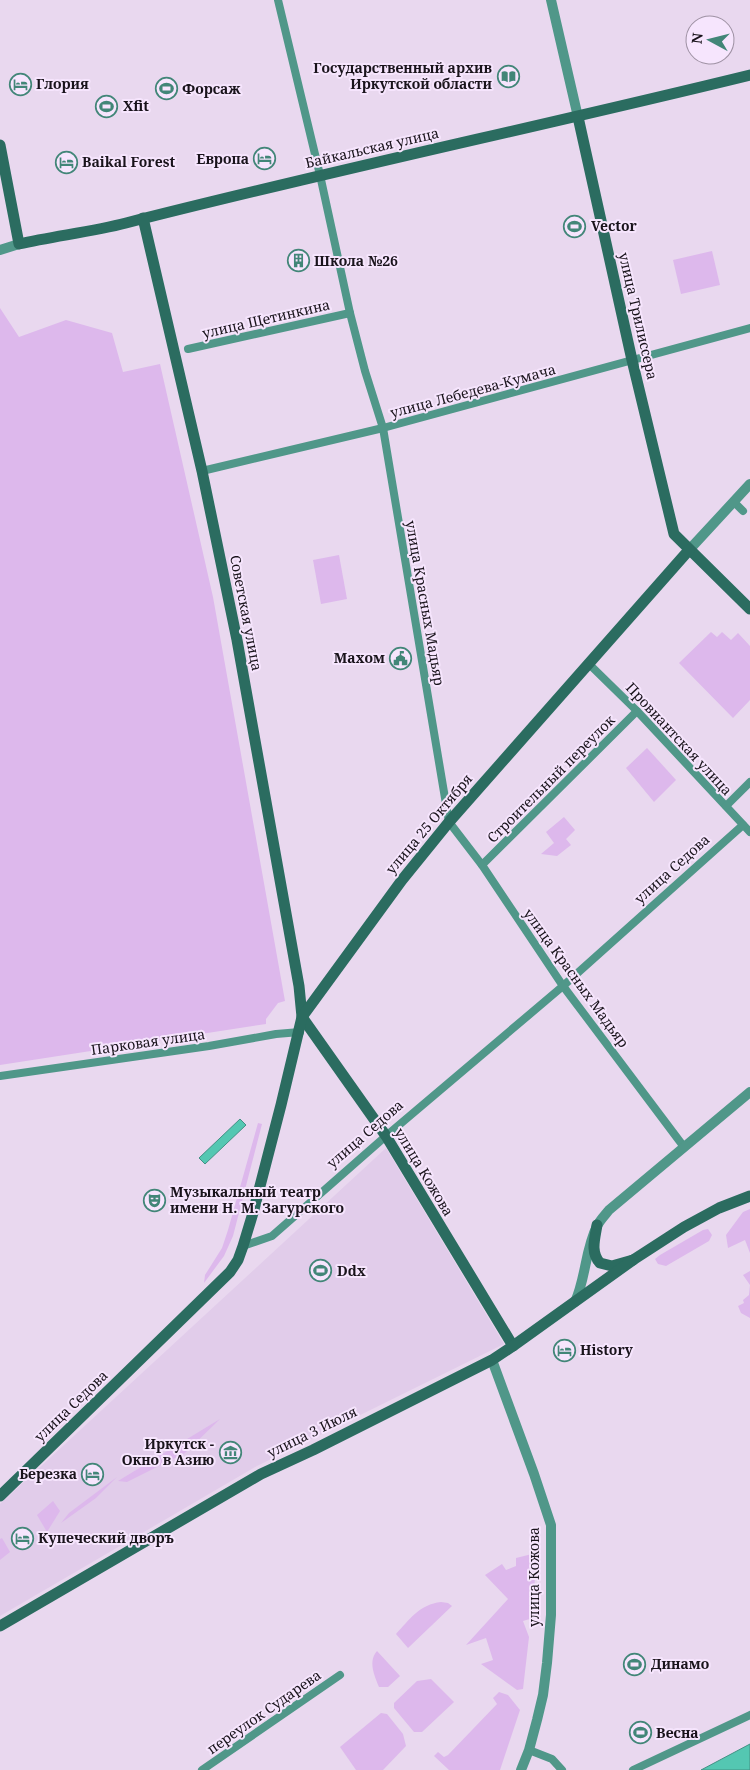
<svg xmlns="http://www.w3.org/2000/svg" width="750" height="1770" font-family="'Noto Serif',serif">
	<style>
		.built { fill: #e1ccea }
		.green { fill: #ddb8ec }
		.water { fill: #54c7b2; stroke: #429185 }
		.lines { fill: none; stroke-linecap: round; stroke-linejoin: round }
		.minor { stroke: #509789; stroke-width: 8 }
		.tertiary { stroke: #509789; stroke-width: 10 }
		.secondary { stroke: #2b6c60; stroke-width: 11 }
		.labels { text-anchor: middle; stroke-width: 4; stroke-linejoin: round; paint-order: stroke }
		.poi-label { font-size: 14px; font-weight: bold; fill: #19131b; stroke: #f6e5fd; text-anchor: start }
		.street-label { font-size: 14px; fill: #19131b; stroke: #f6e5fd }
	</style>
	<rect width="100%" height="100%" fill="#e9d8ef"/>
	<path class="built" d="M386 1148 504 1344 257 1466 0 1616V1504Z"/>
	<g class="green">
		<path d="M712 251 720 285 681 294 673 260Z"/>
		<path d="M0 308 19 337 66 320 112 333 123 372 160 364 213 597 285 1001 278 1003 266 1019V1024L0 1065Z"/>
		<path d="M339 555 347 599 321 604 313 560Z"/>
		<path d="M711 632 717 637 722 632 731 640 738 633 750 646V700L733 718 679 663Z"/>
		<path d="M647 748 676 780 654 802 626 768Z"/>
		<path d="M564 817 575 830 566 839 571 845 557 856 541 854 554 843 546 832Z"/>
		<path d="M258 1123 262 1124 233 1236 224 1256 204 1283 205 1275 222 1248 228 1230Z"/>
		<path d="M750 1209V1253L745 1240 728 1248 726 1235 743 1212Z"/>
		<path d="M708 1229 712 1235 709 1241 666 1266 658 1264 655 1259 660 1255 703 1230Z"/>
		<path d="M750 1271V1318L741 1313 738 1306 744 1303 743 1300 749 1295 750 1285 743 1275Z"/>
		<path d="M220 1419 185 1453 127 1482 118 1481Z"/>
		<path d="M117 1477 96 1498 61 1523 69 1513Z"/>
		<path d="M53 1501 60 1511 47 1532 37 1515Z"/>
		<path d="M2 1538 10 1552 0 1560V1539Z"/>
		<path d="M536 1553 533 1618 523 1621 529 1637 523 1689 517 1690 481 1664 493 1660 486 1638 466 1645 508 1599 485 1575 502 1564 506 1570 516 1566V1558Z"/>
		<path d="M441 1602 448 1603 452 1606 408 1648 396 1634C409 1620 420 1604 441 1602Z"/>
		<path d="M377 1651 400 1676 388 1687H379C374 1675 368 1661 377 1651Z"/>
		<path d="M431 1679 454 1702 422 1732H414L394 1708V1703L417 1681Z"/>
		<path d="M499 1692 508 1695 520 1710 500 1770H449L434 1756 438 1752 444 1757 448 1755 497 1704 493 1698Z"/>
		<path d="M381 1713 387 1714 403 1734 406 1746 383 1770H356L340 1747Z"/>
	</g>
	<g class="water">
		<path d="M240 1119 246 1125 205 1164 199 1158Z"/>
		<path d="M750 1744V1770H701Z"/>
	</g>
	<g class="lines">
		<g class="minor">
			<path d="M278 0 320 175 350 313 365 371 383 428 449 822 482 865 563 986 684 1147"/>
			<path d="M188 349 350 313"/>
			<path d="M202 471 383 428 750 328"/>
			<path d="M734 502 743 511"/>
			<path d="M589 664 637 711 750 832"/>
			<path d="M726 806 750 782"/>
			<path d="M482 865 637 711"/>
			<path d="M0 1076 209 1046 276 1034 300 1032"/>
			<path d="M243 1246 272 1236 386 1136 563 986 743 825"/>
			<path d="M529 1750 552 1759 562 1770"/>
			<path d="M202 1770 340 1675"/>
			<path d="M633 1770 750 1715"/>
		</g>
		<g class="tertiary">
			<path d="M551 0 578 117"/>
			<path d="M0 250 19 244"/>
			<path d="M689 550 750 484"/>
			<path d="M575 1302C586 1278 585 1250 597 1226 600 1220 605 1215 609 1210L750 1092"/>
			<path d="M492 1360 534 1474 551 1525V1615L547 1663 543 1695 537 1720 529 1750 521 1770"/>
		</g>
		<g class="secondary">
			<path d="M578 117 632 360 674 534 750 609"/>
			<path d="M0 145 19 244C54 236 91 232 126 223 333 170 542 126 750 75"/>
			<path d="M143 218 202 471 237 640 299 986 302 1017 386 1136 513 1346"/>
			<path d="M597 1225C595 1238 590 1252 600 1263L612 1266 633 1260 684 1227 719 1208 750 1196"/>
			<path d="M0 1496 230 1272 238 1260 243 1246 253 1213 281 1105 302 1017 402 880 449 822 689 550"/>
			<path d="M0 1626 261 1474 313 1450 492 1360 513 1346 633 1260"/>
		</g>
	</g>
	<defs>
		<symbol id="library-ring" viewBox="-11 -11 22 22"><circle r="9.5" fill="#f6e5fd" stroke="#428678" stroke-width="1.5"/><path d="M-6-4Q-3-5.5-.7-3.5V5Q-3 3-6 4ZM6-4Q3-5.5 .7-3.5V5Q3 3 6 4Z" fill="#428678"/></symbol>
		<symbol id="hotel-ring" viewBox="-11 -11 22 22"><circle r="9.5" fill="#f6e5fd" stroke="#428678" stroke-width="1.5"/><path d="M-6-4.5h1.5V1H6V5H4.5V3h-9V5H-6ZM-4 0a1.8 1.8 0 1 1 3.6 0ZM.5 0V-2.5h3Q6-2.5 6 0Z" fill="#428678"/></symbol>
		<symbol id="stadium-ring" viewBox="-11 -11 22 22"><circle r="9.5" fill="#f6e5fd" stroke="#428678" stroke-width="1.5"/><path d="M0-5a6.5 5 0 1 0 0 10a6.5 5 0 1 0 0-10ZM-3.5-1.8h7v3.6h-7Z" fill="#428678"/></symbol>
		<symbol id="building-ring" viewBox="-11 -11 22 22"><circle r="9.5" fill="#f6e5fd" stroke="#428678" stroke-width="1.5"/><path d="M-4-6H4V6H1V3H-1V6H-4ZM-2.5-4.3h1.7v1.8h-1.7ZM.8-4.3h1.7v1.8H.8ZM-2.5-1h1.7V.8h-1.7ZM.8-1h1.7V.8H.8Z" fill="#428678"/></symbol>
		<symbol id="civic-ring" viewBox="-11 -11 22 22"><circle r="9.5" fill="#f6e5fd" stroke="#428678" stroke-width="1.5"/><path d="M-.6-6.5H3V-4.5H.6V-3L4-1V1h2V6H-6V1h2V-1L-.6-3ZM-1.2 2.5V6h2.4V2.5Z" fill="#428678"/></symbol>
		<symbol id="theatre-ring" viewBox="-11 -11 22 22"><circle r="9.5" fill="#f6e5fd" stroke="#428678" stroke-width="1.5"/><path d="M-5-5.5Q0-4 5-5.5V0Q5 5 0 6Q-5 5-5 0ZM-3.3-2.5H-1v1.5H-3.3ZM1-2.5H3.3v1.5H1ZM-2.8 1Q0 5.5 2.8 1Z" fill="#428678"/></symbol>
		<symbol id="museum-ring" viewBox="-11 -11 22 22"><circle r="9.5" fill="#f6e5fd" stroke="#428678" stroke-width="1.5"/><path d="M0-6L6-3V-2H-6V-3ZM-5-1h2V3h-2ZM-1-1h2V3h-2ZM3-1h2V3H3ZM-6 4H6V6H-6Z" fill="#428678"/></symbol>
	</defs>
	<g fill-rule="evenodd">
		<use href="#library-ring" x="496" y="64" width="25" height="25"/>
		<use href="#hotel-ring" x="8" y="72" width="25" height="25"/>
		<use href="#stadium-ring" x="154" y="76" width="25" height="25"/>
		<use href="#stadium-ring" x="94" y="94" width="25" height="25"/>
		<use href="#hotel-ring" x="252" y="146" width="25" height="25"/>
		<use href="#hotel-ring" x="54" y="150" width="25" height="25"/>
		<use href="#stadium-ring" x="562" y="214" width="25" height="25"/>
		<use href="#building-ring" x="286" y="248" width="25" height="25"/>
		<use href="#civic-ring" x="388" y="646" width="25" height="25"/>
		<use href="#theatre-ring" x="142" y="1188" width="25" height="25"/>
		<use href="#stadium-ring" x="308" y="1258" width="25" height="25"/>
		<use href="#hotel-ring" x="552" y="1338" width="25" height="25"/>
		<use href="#museum-ring" x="218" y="1440" width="25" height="25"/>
		<use href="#hotel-ring" x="80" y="1462" width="25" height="25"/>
		<use href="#hotel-ring" x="10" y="1526" width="25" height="25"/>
		<use href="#stadium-ring" x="622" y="1652" width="25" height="25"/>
		<use href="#stadium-ring" x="628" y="1720" width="25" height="25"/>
	</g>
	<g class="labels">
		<g class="poi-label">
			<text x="492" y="73" text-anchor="end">Государственный архив<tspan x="492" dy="16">Иркутской области</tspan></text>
			<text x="36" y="89">Глория</text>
			<text x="182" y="94">Форсаж</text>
			<text x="123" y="111">Xfit</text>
			<text x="249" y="164" text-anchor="end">Европа</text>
			<text x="82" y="167">Baikal Forest</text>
			<text x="591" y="231">Vector</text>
			<text x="314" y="266">Школа №26</text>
			<text x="385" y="663" text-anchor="end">Махом</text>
			<text x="170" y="1197">Музыкальный театр<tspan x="170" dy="16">имени Н. М. Загурского</tspan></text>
			<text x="337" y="1276">Ddx</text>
			<text x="580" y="1355">History</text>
			<text x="214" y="1449" text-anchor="end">Иркутск -<tspan x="214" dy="16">Окно в Азию</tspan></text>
			<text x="77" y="1479" text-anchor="end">Березка</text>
			<text x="38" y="1543">Купеческий дворъ</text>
			<text x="651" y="1669">Динамо</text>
			<text x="656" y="1738">Весна</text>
		</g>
		<g class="street-label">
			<text transform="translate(372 148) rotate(-13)" y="5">Байкальская улица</text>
			<text transform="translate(638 316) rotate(77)" y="5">улица Трилиссера</text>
			<text transform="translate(266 319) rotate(-13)" y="5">улица Щетинкина</text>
			<text transform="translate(473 391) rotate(-15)" y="5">улица Лебедева-Кумача</text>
			<text transform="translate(425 603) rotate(80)" y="5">улица Красных Мадьяр</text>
			<text transform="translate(246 613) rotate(79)" y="5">Советская улица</text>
			<text transform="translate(679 739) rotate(47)" y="5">Провиантская улица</text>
			<text transform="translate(551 779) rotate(-45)" y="5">Строительный переулок</text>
			<text transform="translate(429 824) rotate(-50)" y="5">улица 25 Октября</text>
			<text transform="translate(672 869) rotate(-42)" y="5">улица Седова</text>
			<text transform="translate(576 978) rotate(54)" y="5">улица Красных Мадьяр</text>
			<text transform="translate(148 1042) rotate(-8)" y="5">Парковая улица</text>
			<text transform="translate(365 1134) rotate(-41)" y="5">улица Седова</text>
			<text transform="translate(424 1172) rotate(59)" y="5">улица Кожова</text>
			<text transform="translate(71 1406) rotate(-44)" y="5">улица Седова</text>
			<text transform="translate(312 1432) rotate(-26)" y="5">улица 3 Июля</text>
			<text transform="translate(534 1577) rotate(-90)" y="5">улица Кожова</text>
			<text transform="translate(264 1712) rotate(-35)" y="5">переулок Сударева</text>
		</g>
	</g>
	<g transform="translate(710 40) rotate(277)"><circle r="24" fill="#f6e5fd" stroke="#9e91a3"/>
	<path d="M0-4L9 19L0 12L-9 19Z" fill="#428678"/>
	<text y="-8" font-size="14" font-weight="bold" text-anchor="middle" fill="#19131b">N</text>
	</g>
</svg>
